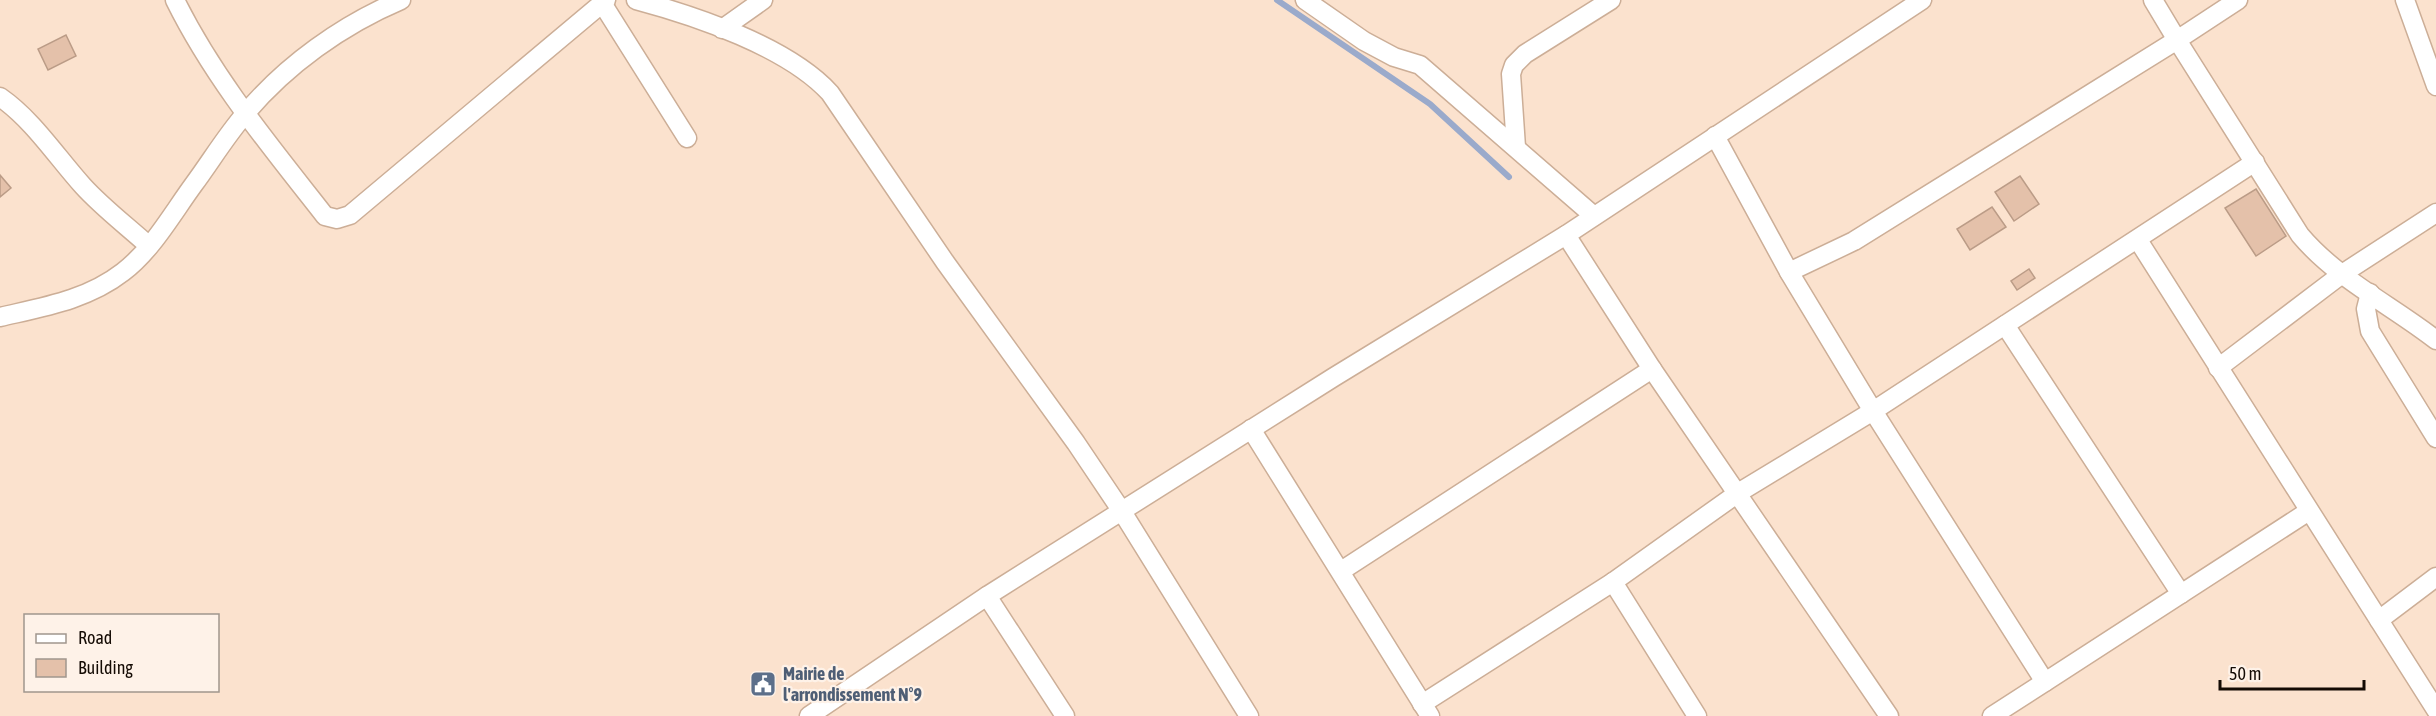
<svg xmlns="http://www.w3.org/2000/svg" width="2436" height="716" font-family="'Asap Condensed',sans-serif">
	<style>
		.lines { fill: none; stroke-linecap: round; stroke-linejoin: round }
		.stream { stroke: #9aaacb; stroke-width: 6 }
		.building { fill: #e4c1aa; stroke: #bb9c87; stroke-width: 1.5 }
		.street-casing { stroke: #ccae97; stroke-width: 21 }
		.street { stroke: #fff; stroke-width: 18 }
		.labels { text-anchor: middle; stroke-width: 4.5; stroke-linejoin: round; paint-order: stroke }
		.service-label { font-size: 18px; font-weight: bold; fill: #4e5e75; stroke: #fef2e8; text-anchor: start }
	</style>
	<rect width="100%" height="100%" fill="#fbe2ce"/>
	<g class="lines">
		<path class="stream" d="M1277 0 1430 104 1509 177"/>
	</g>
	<g class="building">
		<path d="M66 35 76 56 48 70 38 49Z"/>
		<path d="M0 175 11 188 0 197Z"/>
		<path d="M2020 176 2039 204 2014 221 1995 192Z"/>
		<path d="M2256 189 2286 236 2256 256 2225 208Z"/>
		<path d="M1992 207 2006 227 1970 250 1957 229Z"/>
		<path d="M2029 269 2035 278 2017 290 2011 281Z"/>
	</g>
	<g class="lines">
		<defs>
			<g id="street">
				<path d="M175 0C214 79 271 147 325 216L337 219 350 215 606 0"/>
				<path d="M636 0C696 16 788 47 830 93L945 262 1076 443 1121 510 1249 716"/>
				<path d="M1305 0 1364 41 1394 57 1420 65 1594 216"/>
				<path d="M2153 0 2177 40 2238 0"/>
				<path d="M2405 0 2436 86"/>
				<path d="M602 3 687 138"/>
				<path d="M722 29 763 0"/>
				<path d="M0 97C33 120 56 156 83 186 103 208 127 226 149 246"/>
				<path d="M1715 136 1789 272 1873 411 2045 682 2309 511"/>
				<path d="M1516 147 1511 74 1514 65 1525 54 1611 0"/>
				<path d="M1566 235 1652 369 1889 716"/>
				<path d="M2138 240 2436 710"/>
				<path d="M1789 272 1854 241 2177 40 2300 235C2337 279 2391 305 2436 340"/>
				<path d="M2370 293 2366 309 2370 331 2436 438"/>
				<path d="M0 317C43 307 87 300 123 272 152 250 172 214 194 184 211 161 226 136 245 114 286 65 342 25 401 0"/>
				<path d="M2005 325 2181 594"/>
				<path d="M2218 368 2342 274 2436 213"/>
				<path d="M1251 429 1430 716"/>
				<path d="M1341 571 1652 369"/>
				<path d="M1613 582 1697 716"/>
				<path d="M987 596 1065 716"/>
				<path d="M2379 620 2436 577"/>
				<path d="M1422 704 1613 582 1738 493 1873 411 2255 162"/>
				<path d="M809 716 987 596 1334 377 1566 235 1922 0"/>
				<path d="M1992 716 2045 682"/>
			</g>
		</defs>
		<use href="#street" class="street-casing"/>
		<use href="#street" class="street"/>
	</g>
	<defs>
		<symbol id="civic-square" viewBox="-11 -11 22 22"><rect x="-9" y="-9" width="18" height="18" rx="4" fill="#5c6f8a" stroke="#fef2e8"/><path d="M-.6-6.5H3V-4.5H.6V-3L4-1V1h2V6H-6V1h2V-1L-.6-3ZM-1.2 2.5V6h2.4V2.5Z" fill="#fff"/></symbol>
	</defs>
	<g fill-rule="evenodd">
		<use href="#civic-square" x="748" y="669" width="30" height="30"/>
	</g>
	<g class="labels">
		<g class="service-label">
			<text x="783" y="680">Mairie de<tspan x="783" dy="21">l'arrondissement N°9</tspan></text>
		</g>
	</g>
	<rect x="24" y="614" width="195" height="78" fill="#fef2e8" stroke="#a0968d" stroke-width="1.5"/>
	<rect x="36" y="634" width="30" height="9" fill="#ffffff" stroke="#a0968d" stroke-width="1.5"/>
	<text x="78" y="644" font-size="18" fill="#140b04">Road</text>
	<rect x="36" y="659" width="30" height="18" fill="#e4c1aa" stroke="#a0968d" stroke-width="1.5"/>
	<text x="78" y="674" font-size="18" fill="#140b04">Building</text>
	<path d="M2220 680v9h144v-9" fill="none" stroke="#140b04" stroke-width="3"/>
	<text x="2229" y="680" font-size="18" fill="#140b04" stroke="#fef2e8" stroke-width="4.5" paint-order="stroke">50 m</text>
</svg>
